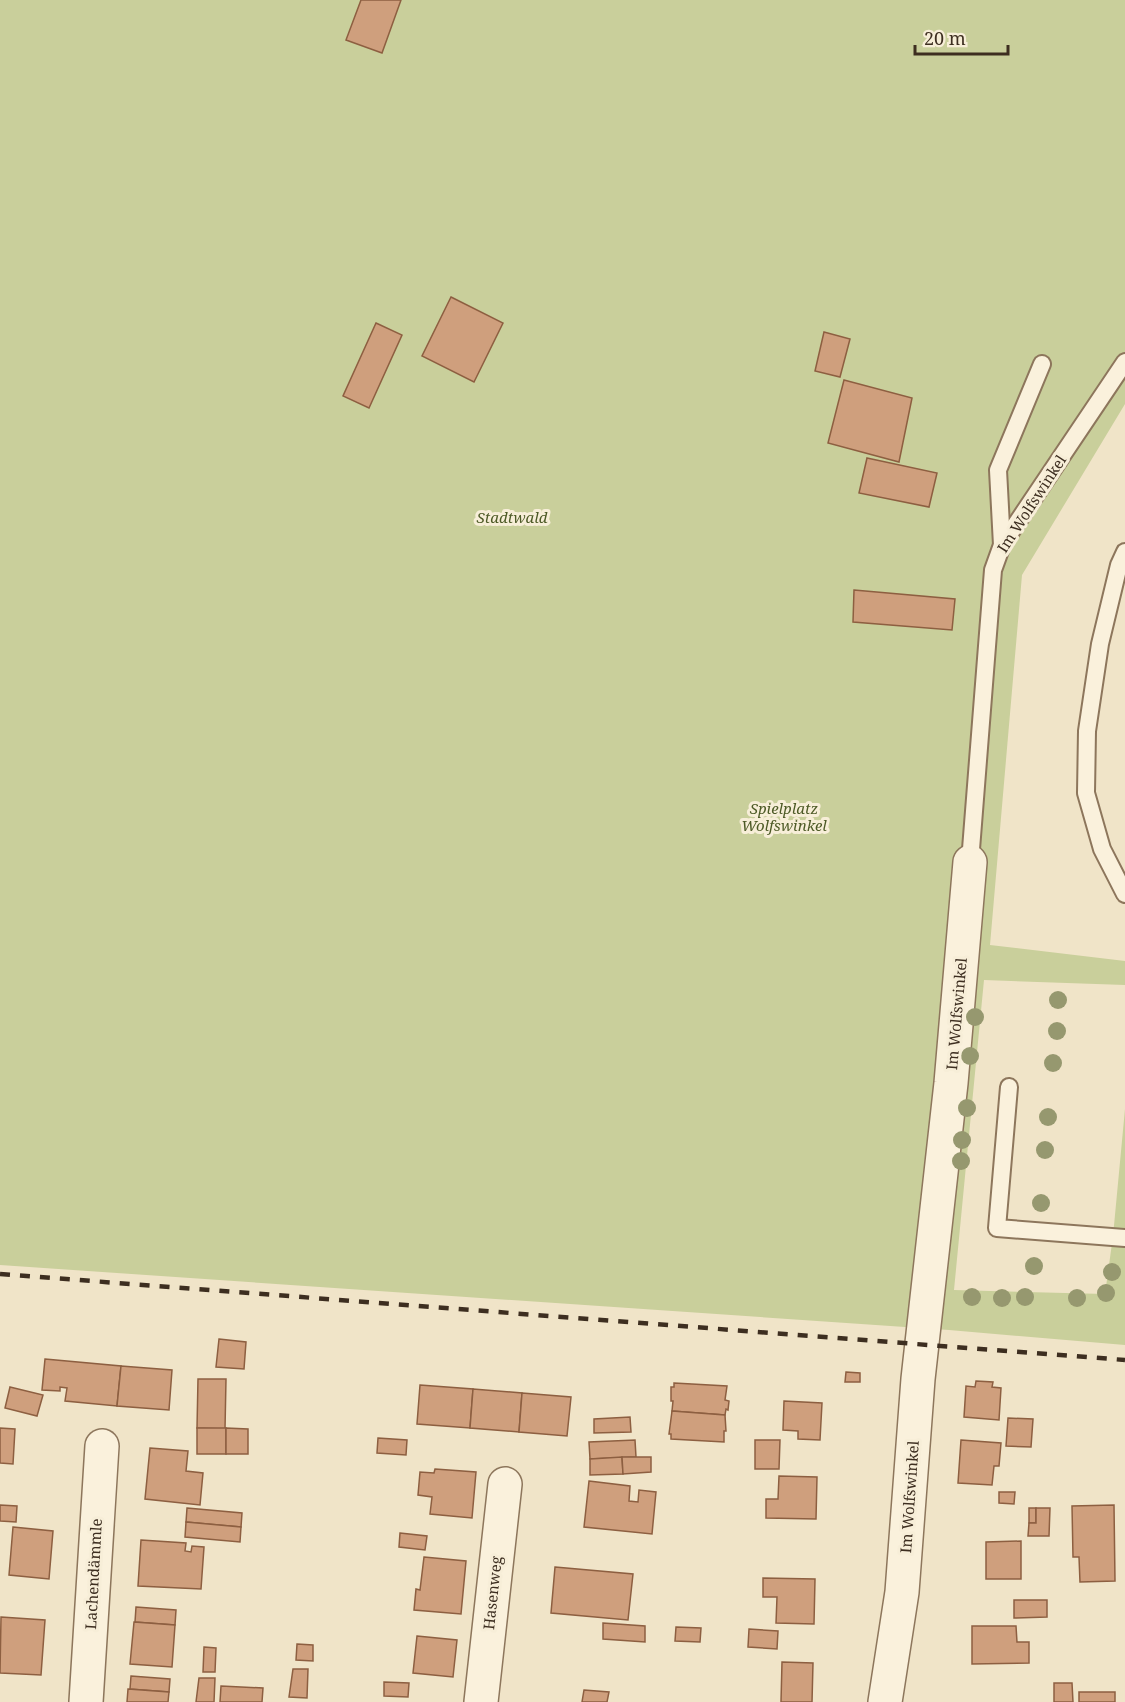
<svg xmlns="http://www.w3.org/2000/svg" width="1125" height="1702" font-family="'Noto Serif',serif">
	<style>
		.green { fill: #c9cf9b }
		.building { fill: #cf9f7d; stroke: #8d5f41; stroke-width: 1.5 }
		.lines { fill: none; stroke-linecap: round; stroke-linejoin: round }
		.service-casing { stroke: #8d765c; stroke-width: 20 }
		.minor-casing { stroke: #8d765c; stroke-width: 36 }
		.service { stroke: #faf1dc; stroke-width: 16 }
		.minor { stroke: #faf1dc; stroke-width: 33 }
		.rail { stroke: #3d2e20; stroke-width: 4.5; stroke-dasharray: 10 10; stroke-linecap: butt }
		.tree { fill: #96986f }
		.labels { text-anchor: middle; stroke-width: 6; stroke-linejoin: round; paint-order: stroke }
		.street-label { font-size: 15px; fill: #3d2e20; stroke: #f7eed8 }
		.park-label { font-size: 15px; font-style: italic; fill: #4d5a26; stroke: #f7eed8 }
	</style>
	<rect width="100%" height="100%" fill="#f0e4c8"/>
	<path class="green" d="M0 0H1125V404L1022 575 990 945 1125 961V985L984 980 954 1290 1105 1294 1113 1236 1125 1109V1345L949 1330 0 1265Z"/>
	<g class="building">
		<path d="M361 0H401L382 53 346 40Z"/>
		<path d="M451 297 503 323 474 382 422 356Z"/>
		<path d="M376 323 402 335 369 408 343 396Z"/>
		<path d="M824 332 850 339 840 377 815 371Z"/>
		<path d="M844 380 912 398 899 462 828 443Z"/>
		<path d="M867 458 937 473 929 507 859 493Z"/>
		<path d="M854 590 955 599 952 630 853 622Z"/>
		<path d="M219 1339 246 1342 244 1369 216 1367Z"/>
		<path d="M45 1359 121 1366 117 1406 65 1401 67 1388 60 1387V1391L42 1390Z"/>
		<path d="M121 1366 172 1370 169 1410 117 1406Z"/>
		<path d="M846 1372 860 1373V1382H845Z"/>
		<path d="M198 1379H226L225 1429 197 1428Z"/>
		<path d="M976 1381 993 1382 992 1387 1001 1388 999 1420 964 1417 966 1386 975 1387Z"/>
		<path d="M674 1383 727 1386 725 1400 729 1401 728 1410 726 1409 725 1415 672 1411 673 1401H671V1387H674Z"/>
		<path d="M420 1385 473 1389 470 1428 417 1424Z"/>
		<path d="M10 1387 43 1395 37 1416 5 1408Z"/>
		<path d="M473 1389 522 1393 519 1432 470 1428Z"/>
		<path d="M522 1393 571 1397 567 1436 519 1432Z"/>
		<path d="M784 1401 822 1403 820 1440 798 1439V1431L783 1430Z"/>
		<path d="M672 1411 725 1415 726 1431H724V1442L671 1439V1434H669Z"/>
		<path d="M630 1417 631 1432 594 1433V1419Z"/>
		<path d="M1008 1418 1033 1419 1031 1447 1006 1446Z"/>
		<path d="M0 1428 15 1429 13 1464 0 1463Z"/>
		<rect x="197" y="1428" width="29" height="26"/>
		<path d="M226 1428 248 1429V1454H226Z"/>
		<path d="M378 1438 407 1440 406 1455 377 1453Z"/>
		<path d="M635 1440 636 1457 590 1459 589 1442Z"/>
		<path d="M755 1440H780L779 1469H755Z"/>
		<path d="M961 1440 1001 1443 999 1466H994L992 1485 958 1483Z"/>
		<path d="M150 1448 188 1451 186 1471 203 1473 200 1505 145 1499Z"/>
		<path d="M622 1457 623 1474 590 1475V1459Z"/>
		<path d="M622 1457H651V1472L623 1474Z"/>
		<path d="M435 1469 476 1472 472 1518 430 1514 432 1497 418 1495 420 1472 434 1473Z"/>
		<path d="M779 1476 817 1477 816 1519 766 1518V1499H778Z"/>
		<path d="M589 1481 630 1486 629 1501 638 1502 639 1490 656 1492 652 1534 584 1527Z"/>
		<path d="M999 1492H1015L1014 1504 999 1503Z"/>
		<path d="M0 1505 17 1506 16 1522 0 1521Z"/>
		<path d="M1114 1505 1115 1581 1080 1582 1079 1557H1073L1072 1506Z"/>
		<path d="M187 1508 242 1513 241 1527 186 1522Z"/>
		<rect x="1029" y="1508" width="7" height="15"/>
		<path d="M1036 1508H1050L1049 1536H1028L1029 1523H1036Z"/>
		<path d="M186 1522 241 1527 240 1542 185 1537Z"/>
		<path d="M13 1527 53 1531 49 1579 9 1575Z"/>
		<path d="M400 1533 427 1536 425 1550 399 1547Z"/>
		<path d="M141 1540 186 1543 185 1551 191 1552 192 1546 204 1547 201 1589 138 1586Z"/>
		<path d="M1021 1541V1579H986V1542Z"/>
		<path d="M424 1557 466 1561 461 1614 414 1610 416 1589 420 1590Z"/>
		<path d="M555 1567 633 1574 628 1620 551 1613Z"/>
		<path d="M763 1578 815 1579 814 1624 776 1623 777 1597H763Z"/>
		<path d="M1014 1600H1047V1617L1014 1618Z"/>
		<path d="M136 1607 176 1610 175 1625 135 1622Z"/>
		<path d="M1 1617 45 1620 41 1675 0 1673Z"/>
		<path d="M134 1622 175 1625 172 1667 130 1664Z"/>
		<path d="M603 1623 645 1626V1642L603 1639Z"/>
		<path d="M972 1626H1016L1017 1642H1029V1663L972 1664Z"/>
		<path d="M676 1627 701 1628 700 1642 675 1641Z"/>
		<path d="M749 1629 778 1631 777 1649 748 1647Z"/>
		<path d="M417 1636 457 1640 453 1677 413 1673Z"/>
		<path d="M297 1644 313 1645V1661L296 1660Z"/>
		<path d="M204 1647 216 1648 215 1672H203Z"/>
		<path d="M782 1662 813 1663 812 1702H781Z"/>
		<path d="M293 1669H308L307 1698 289 1697Z"/>
		<path d="M131 1676 170 1679 169 1692 130 1689Z"/>
		<path d="M199 1678H215L214 1702H196Z"/>
		<path d="M384 1682 409 1683 408 1697 384 1696Z"/>
		<path d="M1054 1683H1072L1073 1702H1054Z"/>
		<path d="M221 1686 263 1688 262 1702H220Z"/>
		<path d="M128 1689 169 1692 168 1702H127Z"/>
		<path d="M584 1690 609 1692 607 1702H582Z"/>
		<rect x="1079" y="1692" width="36" height="10"/>
	</g>
	<g class="lines">
		<defs>
			<g id="service">
				<path d="M1002 545 998 470 1042 364"/>
				<path d="M1125 552 1119 565 1100 644 1087 731 1086 793 1102 849 1125 894"/>
				<path d="M970 862 993 570 1002 545 1125 362"/>
				<path d="M1009 1087 997 1228 1125 1238"/>
			</g>
			<g id="minor">
				<path d="M86 1702 102 1446"/>
				<path d="M481 1702 505 1484"/>
				<path d="M885 1702 902 1592 918 1379 951 1083 970 862"/>
			</g>
		</defs>
		<use href="#service" class="service-casing"/>
		<use href="#minor" class="minor-casing"/>
		<use href="#service" class="service"/>
		<use href="#minor" class="minor"/>
		<path class="rail" d="M0 1274 1125 1360"/>
	</g>
	<g class="tree">
		<circle cx="1058" cy="1000" r="9"/>
		<circle cx="975" cy="1017" r="9"/>
		<circle cx="1057" cy="1031" r="9"/>
		<circle cx="970" cy="1056" r="9"/>
		<circle cx="1053" cy="1063" r="9"/>
		<circle cx="967" cy="1108" r="9"/>
		<circle cx="1048" cy="1117" r="9"/>
		<circle cx="962" cy="1140" r="9"/>
		<circle cx="1045" cy="1150" r="9"/>
		<circle cx="961" cy="1161" r="9"/>
		<circle cx="1041" cy="1203" r="9"/>
		<circle cx="1034" cy="1266" r="9"/>
		<circle cx="1112" cy="1272" r="9"/>
		<circle cx="1106" cy="1293" r="9"/>
		<circle cx="972" cy="1297" r="9"/>
		<circle cx="1025" cy="1297" r="9"/>
		<circle cx="1002" cy="1298" r="9"/>
		<circle cx="1077" cy="1298" r="9"/>
	</g>
	<g class="labels">
		<g class="street-label">
			<text transform="translate(1032 504) rotate(-57)" y="5">Im Wolfswinkel</text>
			<text transform="translate(957 1014) rotate(-85)" y="5">Im Wolfswinkel</text>
			<text transform="translate(910 1497) rotate(-86)" y="5">Im Wolfswinkel</text>
			<text transform="translate(94 1574) rotate(-87)" y="5">Lachendämmle</text>
			<text transform="translate(493 1593) rotate(-84)" y="5">Hasenweg</text>
		</g>
		<g class="park-label">
			<text x="512" y="523">Stadtwald</text>
			<text x="784" y="814">Spielplatz<tspan x="784" dy="17">Wolfswinkel</tspan></text>
		</g>
	</g>
	<path d="M915 45v9h93v-9" fill="none" stroke="#3d2e20" stroke-width="3"/>
	<text x="924" y="45" font-size="18" fill="#3d2e20" stroke="#f7eed8" stroke-width="4.5" paint-order="stroke">20 m</text>
</svg>
